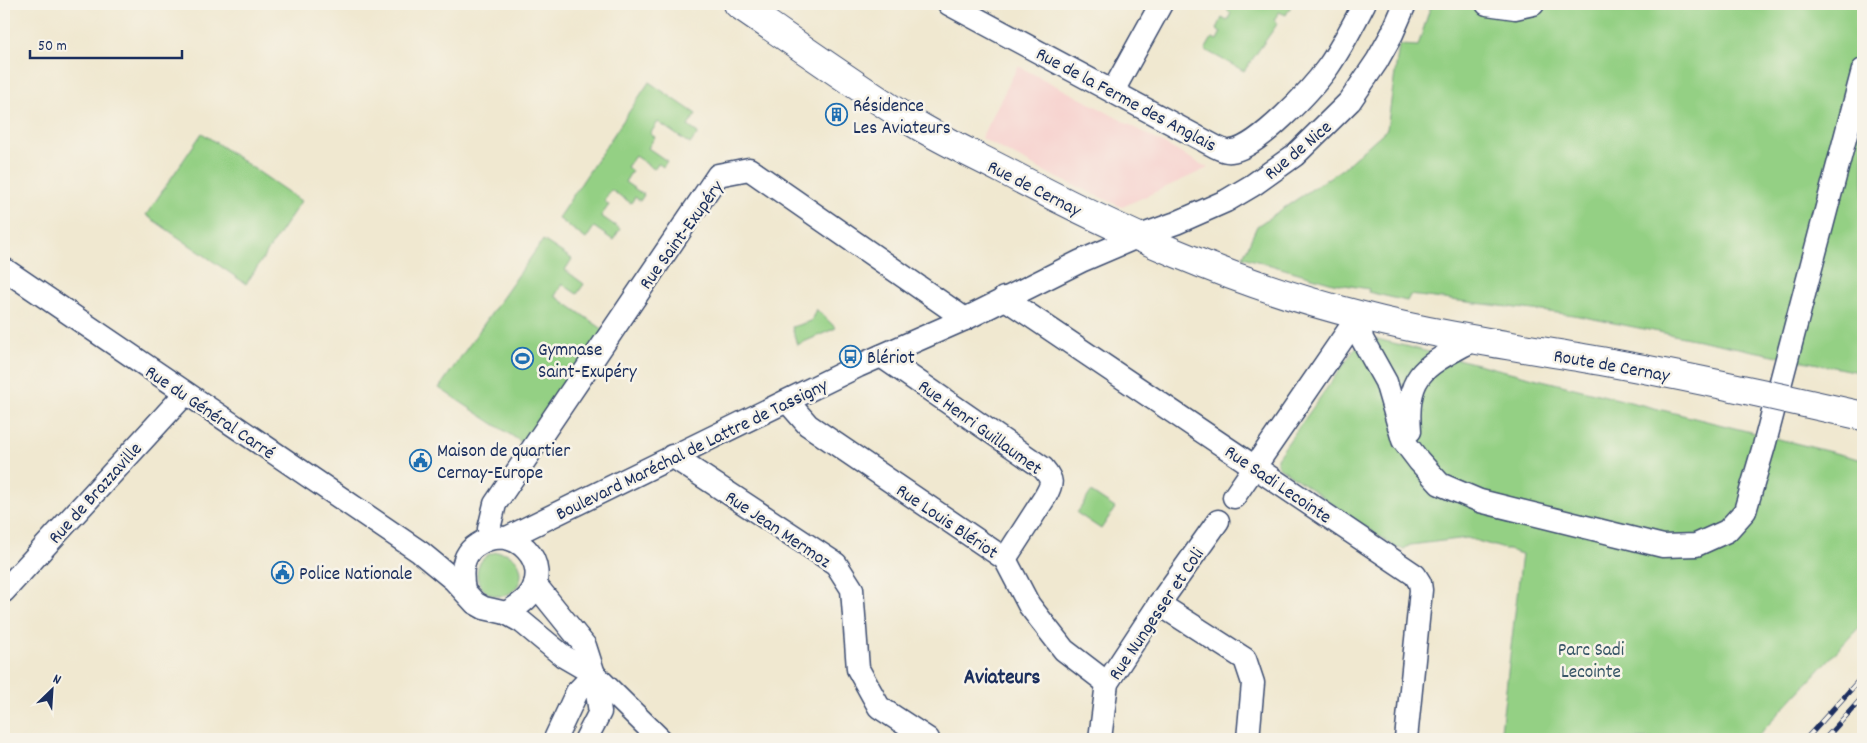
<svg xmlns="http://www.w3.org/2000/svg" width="1867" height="743" font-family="Dekko,sans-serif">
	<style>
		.built { fill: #f7d0cd }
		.green { fill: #94d084; stroke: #588071 }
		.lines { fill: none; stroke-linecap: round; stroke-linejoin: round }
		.minor-casing { stroke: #3b4b6f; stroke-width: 25 }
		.major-casing { stroke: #3b4b6f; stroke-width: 30 }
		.minor { stroke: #fff; stroke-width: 22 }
		.major { stroke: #fff; stroke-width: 28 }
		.rail-casing { stroke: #1b2f5e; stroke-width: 5.5 }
		.rail { stroke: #f7f3e8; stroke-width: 4; stroke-dasharray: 11; stroke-linecap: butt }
		.major-bridge-casing { stroke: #3b4b6f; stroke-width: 30; stroke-linecap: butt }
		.major-bridge { stroke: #fff; stroke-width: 28 }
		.labels { text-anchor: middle; stroke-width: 5; stroke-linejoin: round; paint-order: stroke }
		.street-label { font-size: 19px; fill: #1b2f5e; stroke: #f7f3e8 }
		.poi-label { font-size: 19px; fill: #1b2f5e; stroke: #f7f3e8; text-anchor: start }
		.park-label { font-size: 19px; fill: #395768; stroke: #f7f3e8 }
		.quarter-label { font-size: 21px; font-weight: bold; fill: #1b2f5e; stroke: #f7f3e8 }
	</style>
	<rect width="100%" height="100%" fill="#f7f3e8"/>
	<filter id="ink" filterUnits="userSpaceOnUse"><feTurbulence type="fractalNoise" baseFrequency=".02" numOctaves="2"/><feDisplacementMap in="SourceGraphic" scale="10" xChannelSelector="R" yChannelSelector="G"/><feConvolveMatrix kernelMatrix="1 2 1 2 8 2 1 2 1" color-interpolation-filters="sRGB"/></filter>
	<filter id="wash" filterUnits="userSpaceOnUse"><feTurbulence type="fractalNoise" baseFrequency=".0096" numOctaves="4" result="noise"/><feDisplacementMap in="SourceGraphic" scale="20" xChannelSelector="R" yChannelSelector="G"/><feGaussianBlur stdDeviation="1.12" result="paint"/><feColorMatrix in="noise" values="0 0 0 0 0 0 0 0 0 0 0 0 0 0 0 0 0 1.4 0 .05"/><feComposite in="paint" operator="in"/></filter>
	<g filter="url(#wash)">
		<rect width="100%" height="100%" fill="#f0e8d0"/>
		<path class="built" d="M1018 66 1099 108 1208 168 1122 207 1051 175 981 138Z"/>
		<g class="green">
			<path d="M1230 4H1292L1286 15 1279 12 1274 20 1278 23 1244 71 1205 50 1212 38 1217 40 1221 32 1217 29 1222 18 1227 21 1231 13 1227 10Z"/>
			<path d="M1440 4H1863V373L1574 315 1410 295 1407 301 1368 292 1369 289 1333 283 1243 257 1257 226 1342 169 1387 129 1399 45 1418 46 1430 8Z"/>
			<path d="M649 82 696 114 688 126 698 133 690 144 658 122 650 134 655 137 648 148 667 161 663 167 658 163 654 169 635 156 627 167 632 171 625 182 644 195 640 201 635 197 631 203 611 190 604 201 609 205 601 216 620 229 613 240 594 227 586 239 558 218Z"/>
			<path d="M202 133 301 201 246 284 146 215Z"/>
			<path d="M543 240 572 259 565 270 584 284 577 294 562 284 555 296 604 330 526 445 439 388Z"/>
			<path d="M816 309 836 328 797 345 792 327 811 321Z"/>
			<path d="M1373 338 1863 460V623L1755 739H1500L1522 554 1467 538 1410 545 1404 549 1396 548 1279 467 1277 463V458L1359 343Z"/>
			<path d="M1091 492 1115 508 1101 529 1077 513Z"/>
			<circle cx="499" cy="574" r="22"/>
		</g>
	</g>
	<g filter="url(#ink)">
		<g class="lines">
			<defs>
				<g id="minor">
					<path d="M949 4 1216 147C1221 149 1225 152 1231 151 1257 149 1313 88 1328 67 1342 47 1353 25 1364 4"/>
					<path d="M1487 4 1515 8 1533 4"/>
					<path d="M1113 91 1161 4"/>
					<path d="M4 269 420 552 454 580 475 603 484 608 506 613C514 608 522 604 528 597 555 564 513 520 477 545 461 555 461 573 464 590"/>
					<path d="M1004 298 1415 575 1420 583 1421 590 1406 739"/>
					<path d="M1359 315 1362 339 1386 382 1403 440 1419 461 1440 484 1480 501 1663 546 1696 545 1727 531 1745 511 1764 446 1863 70"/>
					<path d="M881 356 1043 468C1053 480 1053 483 1045 497L1005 559"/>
					<path d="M787 401 808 425 1005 559 1029 605 1064 650 1107 683"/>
					<path d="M1410 431C1405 372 1426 366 1473 340"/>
					<path d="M672 456 836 564 852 589 858 669 879 707 928 739"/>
					<path d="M1234 497 1359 315"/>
					<path d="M491 538 489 529 495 504 718 175 749 169 965 319"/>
					<path d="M507 538 858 366 965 319 1081 261 1137 237 1176 223 1226 201 1253 185 1295 155 1350 101 1377 61 1392 34 1405 4"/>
					<path d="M535 584 585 646 594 674 600 712 586 739"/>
					<path d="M4 591 185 394"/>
					<path d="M1159 604 1245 659 1253 683 1248 739"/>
					<path d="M506 613 522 622 563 656 594 674 660 739"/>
					<path d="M555 739 577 692 594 674"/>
					<path d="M1100 739 1107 683 1159 604 1218 521"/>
				</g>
				<g id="major">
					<path d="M738 4C795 43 851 83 909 120 939 139 972 154 1003 170 1116 230 1234 284 1359 315 1439 336 1520 347 1601 361 1656 371 1710 382 1765 394"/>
					<path d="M1787 399 1863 416"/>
				</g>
			</defs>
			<use href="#minor" class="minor-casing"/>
			<use href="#major" class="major-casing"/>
			<use href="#minor" class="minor"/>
			<use href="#major" class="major"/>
			<defs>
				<g id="rail">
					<path d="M1806 739 1863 676"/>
					<path d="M1825 739 1863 697"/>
				</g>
			</defs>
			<use href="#rail" class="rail-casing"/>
			<use href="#rail" class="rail"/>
			<defs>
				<path id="major-bridge" d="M1765 394 1787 399"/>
			</defs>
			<use href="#major-bridge" class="major-bridge-casing"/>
			<use href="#major-bridge" class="major-bridge"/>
		</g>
	</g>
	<defs>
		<symbol id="building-ring" viewBox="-11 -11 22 22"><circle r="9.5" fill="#f7f3e8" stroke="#1f6fb2" stroke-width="1.5"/><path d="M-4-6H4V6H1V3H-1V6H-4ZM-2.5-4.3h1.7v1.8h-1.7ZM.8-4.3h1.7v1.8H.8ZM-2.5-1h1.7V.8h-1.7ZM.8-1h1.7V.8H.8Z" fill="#1f6fb2"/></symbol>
		<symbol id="bus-ring" viewBox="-11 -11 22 22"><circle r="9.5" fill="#f7f3e8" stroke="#1f6fb2" stroke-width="1.5"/><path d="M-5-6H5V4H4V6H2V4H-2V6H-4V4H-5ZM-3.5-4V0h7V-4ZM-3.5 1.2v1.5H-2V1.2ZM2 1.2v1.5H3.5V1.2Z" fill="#1f6fb2"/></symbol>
		<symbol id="stadium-ring" viewBox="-11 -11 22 22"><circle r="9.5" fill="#f7f3e8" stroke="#1f6fb2" stroke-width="1.5"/><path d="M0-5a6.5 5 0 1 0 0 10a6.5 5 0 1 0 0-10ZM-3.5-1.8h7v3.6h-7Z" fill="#1f6fb2"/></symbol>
		<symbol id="civic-ring" viewBox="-11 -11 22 22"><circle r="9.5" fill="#f7f3e8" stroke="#1f6fb2" stroke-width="1.5"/><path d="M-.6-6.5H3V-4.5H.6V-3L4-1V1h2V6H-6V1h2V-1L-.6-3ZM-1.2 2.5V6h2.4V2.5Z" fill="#1f6fb2"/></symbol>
	</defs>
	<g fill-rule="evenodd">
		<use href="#building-ring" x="824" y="102" width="25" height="25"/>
		<use href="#bus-ring" x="838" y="344" width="25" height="25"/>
		<use href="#stadium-ring" x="510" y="346" width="25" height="25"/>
		<use href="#civic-ring" x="408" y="448" width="25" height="25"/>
		<use href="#civic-ring" x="270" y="560" width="25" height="25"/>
	</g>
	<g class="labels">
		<g class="street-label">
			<text transform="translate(1127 98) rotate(28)" y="7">Rue de la Ferme des Anglais</text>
			<text transform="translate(1297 149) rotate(-40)" y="7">Rue de Nice</text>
			<text transform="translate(1035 187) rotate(27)" y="7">Rue de Cernay</text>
			<text transform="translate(680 234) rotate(-54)" y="7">Rue Saint-Exupéry</text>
			<text transform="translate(1612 364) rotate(10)" y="7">Route de Cernay</text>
			<text transform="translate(211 411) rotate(34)" y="7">Rue du Général Carré</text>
			<text transform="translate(981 426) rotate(36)" y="7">Rue Henri Guillaumet</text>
			<text transform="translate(691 448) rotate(-26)" y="7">Boulevard Maréchal de Lattre de Tassigny</text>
			<text transform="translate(1279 483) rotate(34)" y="7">Rue Sadi Lecointe</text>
			<text transform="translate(94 492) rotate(-48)" y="7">Rue de Brazzaville</text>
			<text transform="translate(948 520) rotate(34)" y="7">Rue Louis Blériot</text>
			<text transform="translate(779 528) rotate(34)" y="7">Rue Jean Mermoz</text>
			<text transform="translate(1155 613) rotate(-56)" y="7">Rue Nungesser et Coli</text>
		</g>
		<g class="poi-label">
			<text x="853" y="111">Résidence<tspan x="853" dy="22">Les Aviateurs</tspan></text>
			<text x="538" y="355">Gymnase<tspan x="538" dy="22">Saint-Exupéry</tspan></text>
			<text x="867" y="363">Blériot</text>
			<text x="437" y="456">Maison de quartier<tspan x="437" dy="22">Cernay-Europe</tspan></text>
			<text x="299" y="579">Police Nationale</text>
		</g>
		<g class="park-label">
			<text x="1591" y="655">Parc Sadi<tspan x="1591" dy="22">Lecointe</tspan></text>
		</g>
		<g class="quarter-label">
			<text x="1002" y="683">Aviateurs</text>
		</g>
	</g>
	<rect width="1867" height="743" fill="none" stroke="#f7f3e8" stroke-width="20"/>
	<g transform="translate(52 690) rotate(25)" stroke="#f7f3e8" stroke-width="4" paint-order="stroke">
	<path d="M0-4L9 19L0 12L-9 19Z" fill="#1b2f5e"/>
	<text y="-8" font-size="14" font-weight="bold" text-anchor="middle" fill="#1b2f5e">N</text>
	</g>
	<path d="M30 50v8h152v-8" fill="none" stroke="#1b2f5e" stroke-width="2.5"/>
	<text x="38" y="50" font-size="15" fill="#1b2f5e" stroke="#f7f3e8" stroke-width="4" paint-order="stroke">50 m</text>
</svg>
